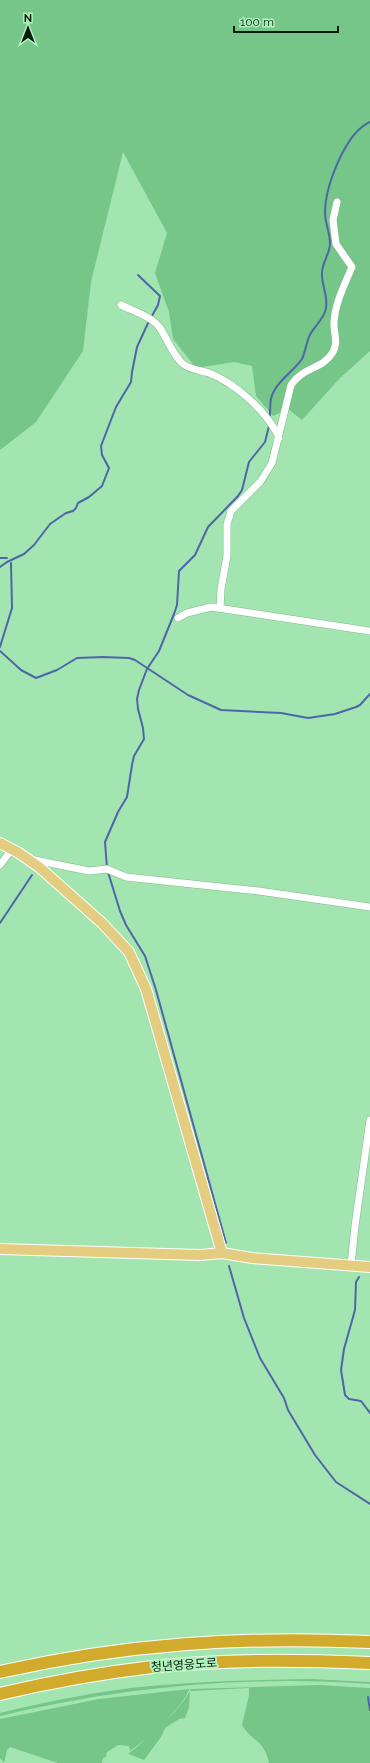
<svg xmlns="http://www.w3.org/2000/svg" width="370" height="1763" font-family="Raleway,'Noto Sans KR',sans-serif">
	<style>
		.green { fill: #76c589 }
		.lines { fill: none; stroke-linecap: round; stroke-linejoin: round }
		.stream { stroke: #4c66a8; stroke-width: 2 }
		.street-casing { stroke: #7cbc8a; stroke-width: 8 }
		.primary-casing { stroke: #fff; stroke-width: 12 }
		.highway-casing { stroke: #fff; stroke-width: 14 }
		.street { stroke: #fff; stroke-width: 7 }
		.primary { stroke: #e4cd81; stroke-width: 10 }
		.highway { stroke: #d2ab2d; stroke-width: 12 }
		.labels { text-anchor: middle; stroke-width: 4; stroke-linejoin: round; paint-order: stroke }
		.street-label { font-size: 12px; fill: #031c0a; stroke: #b0f3be }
	</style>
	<rect width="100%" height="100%" fill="#a3e5b1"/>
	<g class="green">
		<path d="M0 0H370V351L340 378 302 420 288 409 273 416 256 396 252 366 234 362 196 368 173 339 169 312 155 273 167 233 123 152 91 282 83 351 36 422 0 450Z"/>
		<path d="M311 1679 370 1682V1684C246 1675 120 1687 0 1716V1713C49 1701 99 1691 150 1686 203 1681 257 1680 311 1679Z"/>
		<path d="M318 1685 370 1688V1705L368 1694 370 1713V1763H269C264 1739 252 1742 242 1725L249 1695V1688L190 1691 189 1707 185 1718 179 1719 165 1728 161 1737 144 1760 128 1754C138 1747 146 1738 156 1729 170 1717 182 1706 191 1689Z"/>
		<path d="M189 1689C183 1708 147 1739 130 1751L129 1746 118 1745 107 1752 106 1757 103 1758 102 1763H58L10 1747 7 1750 4 1763 0 1758V1719L99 1699Z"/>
	</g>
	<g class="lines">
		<g class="stream">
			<path d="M138 275 160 296 158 305 152 316"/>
			<path d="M270 417C270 411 270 405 271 399 274 383 293 372 302 359 306 351 306 341 311 333 316 325 325 317 326 308 328 296 322 286 322 275 321 263 330 255 330 243 330 233 325 223 325 213 325 187 345 133 370 122"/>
			<path d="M0 558H7"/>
			<path d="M0 567 7 562 24 554 34 545 50 524 66 513 73 511 76 508 78 503 89 497 102 486 109 468 102 455 101 446 116 407 131 382 132 372 137 347 149 321"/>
			<path d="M0 647 12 608 11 563"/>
			<path d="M0 651 21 670 36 678 57 670 77 658 103 657 129 658 135 660 188 695 221 710 281 713 308 718 335 714 356 707 360 705 370 694"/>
			<path d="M107 868 105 842 118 812 127 797 132 765 134 756 144 739 143 728 138 709 137 699 139 690 147 669 159 651 174 614 177 605 179 571 195 555 208 527 238 496 242 490 249 462 265 442 269 426"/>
			<path d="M108 872 120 911 126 925 145 956 156 990 226 1243"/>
			<path d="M0 923 32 875"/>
			<path d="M229 1266 244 1318 260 1358 284 1398 288 1410 315 1455 336 1482 370 1504"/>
			<path d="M359 1277 356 1282 355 1310 344 1349 341 1370 345 1395 349 1399 361 1401 370 1413"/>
			<path d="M368 1697 370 1710"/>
		</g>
		<defs>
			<g id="street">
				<path d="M121 305C133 311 153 317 160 328 168 340 172 354 183 364 191 370 200 370 209 373 235 383 268 412 279 438"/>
				<path d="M220 608 221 589 227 556V524L229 518 231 511 260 482 272 463 291 385C304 366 322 370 333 352 339 341 333 333 334 322 335 303 345 284 352 267L336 244 333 220 337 202"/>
				<path d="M178 618 187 613 211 607 370 631"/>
				<path d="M30 859 89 871 107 869 126 877 259 891 370 907"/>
				<path d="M0 865 12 849"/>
				<path d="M351 1265 355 1226 370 1120"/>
			</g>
			<g id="primary">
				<path d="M0 843 19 853 39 867 102 923 129 952 146 989 222 1253"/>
				<path d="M0 1249 200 1255 222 1253 252 1258 370 1267"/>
			</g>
			<g id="highway">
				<path d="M0 1672C124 1644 243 1636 370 1642"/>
				<path d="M0 1694C50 1682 101 1673 152 1667 224 1659 297 1660 370 1663"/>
			</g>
		</defs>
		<use href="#street" class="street-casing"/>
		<use href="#primary" class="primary-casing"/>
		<use href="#highway" class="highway-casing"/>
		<use href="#street" class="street"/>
		<use href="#primary" class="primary"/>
		<use href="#highway" class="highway"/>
	</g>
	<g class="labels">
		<g class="street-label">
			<text transform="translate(184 1665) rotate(-4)" y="4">청년영웅도로</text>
		</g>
	</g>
	<g transform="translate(28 28)" stroke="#b0f3be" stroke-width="3" paint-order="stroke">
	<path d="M0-3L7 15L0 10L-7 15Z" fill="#031c0a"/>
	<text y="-6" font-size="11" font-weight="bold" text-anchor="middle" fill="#031c0a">N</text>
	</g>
	<path d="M234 26v6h104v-6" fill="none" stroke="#031c0a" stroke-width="2"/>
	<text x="240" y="26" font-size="12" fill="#031c0a" stroke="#b0f3be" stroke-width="3" paint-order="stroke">100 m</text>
</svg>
